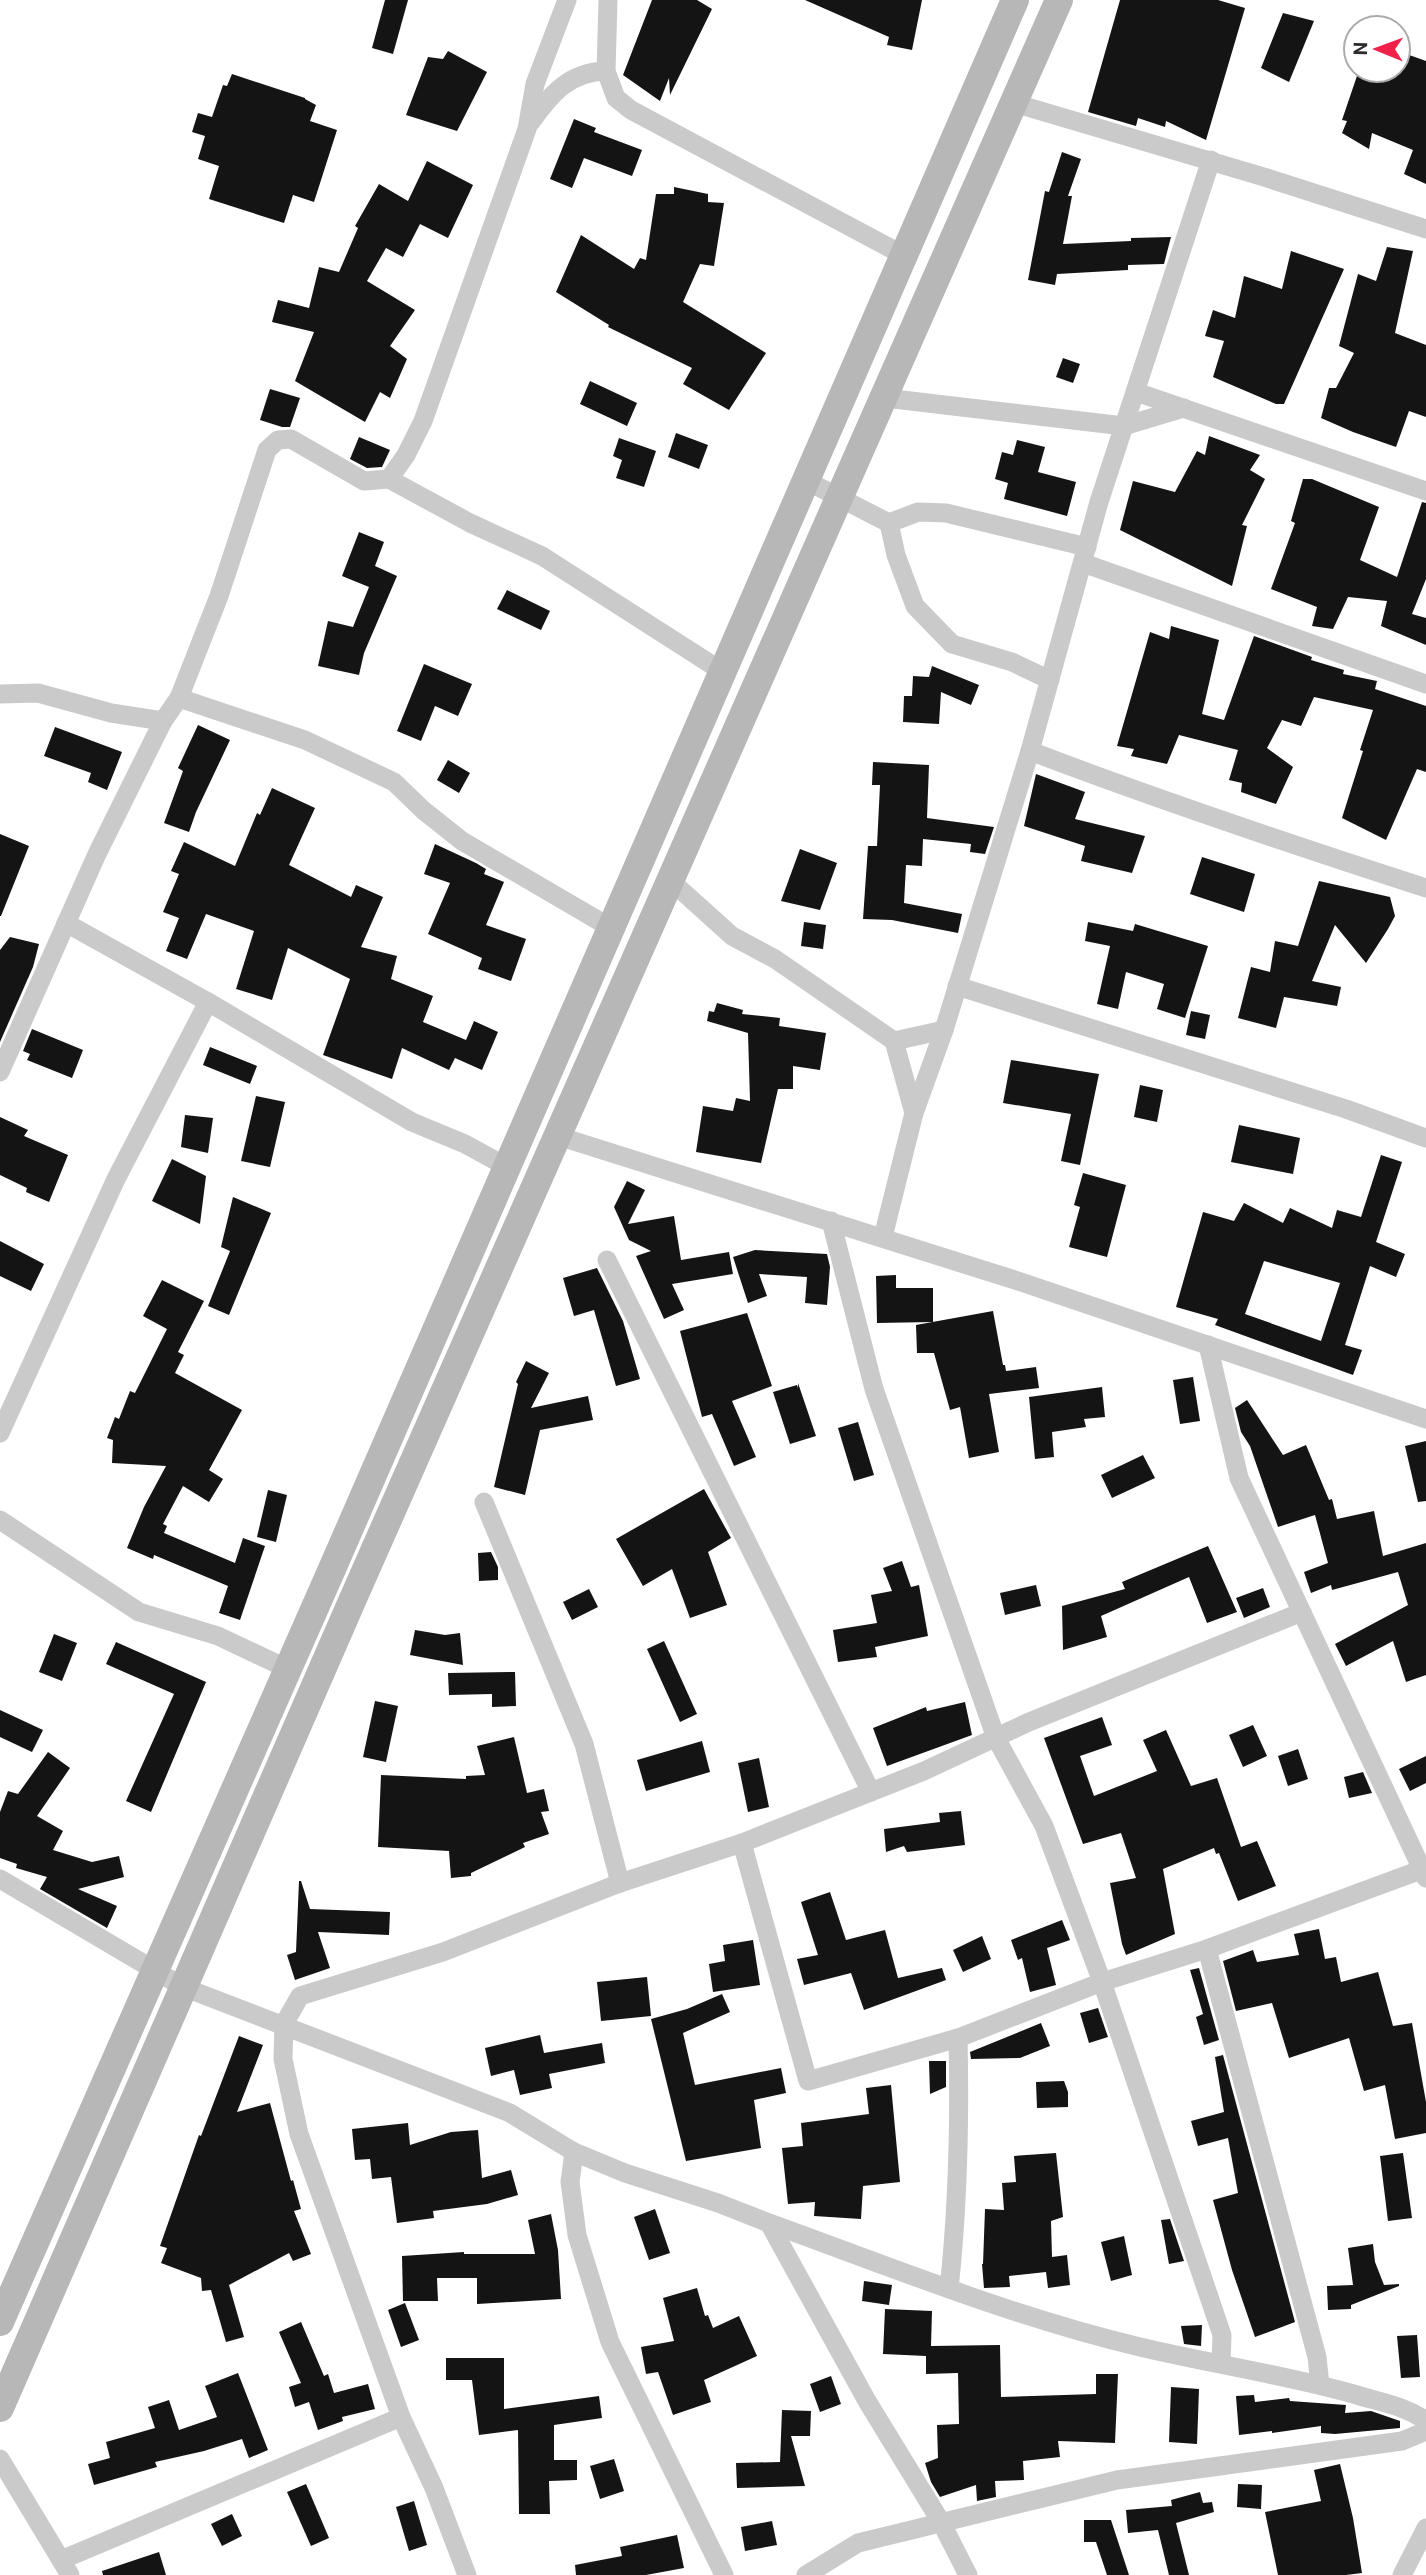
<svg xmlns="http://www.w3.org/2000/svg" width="1426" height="2575" font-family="Roboto,sans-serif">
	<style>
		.building { fill: #141414; fill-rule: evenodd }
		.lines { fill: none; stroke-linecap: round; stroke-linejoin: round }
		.street { stroke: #cacaca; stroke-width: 19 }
		.secondary { stroke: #b7b7b7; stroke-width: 28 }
	</style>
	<rect width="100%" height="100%" fill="#fff"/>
	<g class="building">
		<path d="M385 0H408L393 54 372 48Z"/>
		<path d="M652 0H697L712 9 670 95 669 78 660 101 623 75Z"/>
		<path d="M805 0H922L912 50 887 45 889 37Z"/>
		<path d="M1120 0H1218L1245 8 1206 140 1166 121 1165 127 1138 118 1136 126 1088 112Z"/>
		<path d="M1283 13 1314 21 1289 82 1261 68Z"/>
		<path d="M448 51 487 72 457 131 406 115 428 57 443 59Z"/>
		<path d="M1398 51 1426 61V184L1404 174 1413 150 1372 133 1369 149 1342 133 1347 121 1342 120 1359 70H1398Z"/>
		<path d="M232 74 305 98V99L316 105 310 121 337 130 314 202 293 195 284 223 209 199 219 166 198 159 205 136 192 132 198 113 212 117 223 85 227 86Z"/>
		<path d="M574 119 596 128 594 132 642 150 632 176 584 158 572 188 550 179Z"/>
		<path d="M1062 152 1081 159 1068 196H1072L1063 244 1131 241V238L1171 237 1164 264 1128 265V270L1057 274 1055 285 1028 280 1045 191 1049 192Z"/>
		<path d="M427 161 473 185 448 238 420 224 403 257 386 248 367 281 415 310 390 346 407 359 390 398 380 392 365 422 295 381 314 332 272 322 278 300 309 308 319 267 339 272 358 228 355 226 379 184 408 201Z"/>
		<path d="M674 187 708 194V202L724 203 714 266 700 264 683 302 766 353 729 410 683 384 692 368 608 327 609 325 556 292 581 235 634 269 640 258 646 260 656 194H674Z"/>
		<path d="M1387 247 1413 251 1395 333 1426 345V417L1409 411 1396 447 1353 432 1321 418 1329 388H1336L1354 353 1339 346 1358 274 1376 281Z"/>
		<path d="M1291 251 1344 269 1284 404H1276L1213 377 1224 341 1205 336 1213 310 1235 318 1244 276 1282 289Z"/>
		<path d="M1063 358 1080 364 1073 383 1056 377Z"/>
		<path d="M590 381 637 403 627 426 580 404Z"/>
		<path d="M270 389 300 398 290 427H282L260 420Z"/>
		<path d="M676 433 708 445 699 469 668 457Z"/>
		<path d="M1209 436 1260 455 1250 470 1265 479 1242 525 1247 526 1232 586 1120 530 1133 481 1175 492 1197 451 1205 455Z"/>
		<path d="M359 437 390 450 382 467 367 468 350 459Z"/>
		<path d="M619 438 656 451 644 487 616 478 622 460 613 456Z"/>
		<path d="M1017 440 1045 447 1038 472 1076 482 1067 516 1004 499 1008 483 995 479 1002 452 1013 455Z"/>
		<path d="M1303 479H1312L1379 507 1360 560 1397 577 1422 502 1426 503V579L1412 614 1426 618V645L1381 626 1387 601 1348 597 1333 629 1312 626 1317 607 1271 589 1295 523 1291 521Z"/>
		<path d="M359 532 384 542 375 566 397 576 364 653 359 675 318 666 328 621 353 627 369 587 342 576Z"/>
		<path d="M507 590 550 611 541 630 497 609Z"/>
		<path d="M1171 626 1219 640 1202 714 1224 720 1254 636 1312 657 1311 660 1344 670 1343 674 1377 681 1375 689 1426 706V772L1417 769 1386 840 1342 818 1363 751 1360 750 1373 710 1314 697 1301 726 1282 720 1267 748 1293 767 1276 804 1241 792 1242 783 1229 780 1238 750 1179 735 1167 764 1131 756 1134 749 1117 746 1150 632 1169 639Z"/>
		<path d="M424 664 472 684 458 716 435 706 421 741 397 731Z"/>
		<path d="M932 666 979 685 971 705 941 692 939 724 903 722 904 696H912L913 676 929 677Z"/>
		<path d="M198 725 230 740 196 812 189 832 164 823 183 771 178 768Z"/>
		<path d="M55 727 122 752 107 790 88 782 91 773 44 756Z"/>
		<path d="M448 760 470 773 459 793 437 780Z"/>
		<path d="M873 762 929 765 927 818 994 827 985 854 970 852 971 844 923 839 922 866 906 865 904 903 962 914 958 933 892 920 863 919 868 846H877L880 785H872Z"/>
		<path d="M1036 774 1085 792 1075 819 1145 836 1132 873 1081 861 1085 846 1024 826Z"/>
		<path d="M272 788 315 808 289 865 351 897 356 885 383 897 361 947 397 956 391 979 433 996 423 1022 466 1040 474 1021 498 1032 482 1070 455 1058 449 1070 402 1048 392 1079 323 1055 350 979 288 948 272 1000 236 989 254 931 206 914 187 959 166 951 179 918 163 912 179 874 171 871 184 842 235 866 257 813 260 815Z"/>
		<path d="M0 834 29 846 1 916H0Z"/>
		<path d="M435 844 476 863 486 869 484 874 504 882 486 925 526 939 511 981 478 969 482 958 428 934 450 883 424 874Z"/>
		<path d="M800 849 837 863 820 910 781 901Z"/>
		<path d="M1202 857 1255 874 1244 912 1190 894Z"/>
		<path d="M1319 881 1390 897 1395 916 1388 929 1366 963 1335 925 1312 981 1341 987 1337 1006 1284 997 1276 1028 1238 1018 1251 967 1270 972 1275 941 1298 946Z"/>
		<path d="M804 922 826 925 823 949 801 946Z"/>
		<path d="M1088 922 1133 931 1135 924 1208 946 1185 1018 1157 1009 1164 984 1126 972 1118 1009 1097 1004 1110 946 1085 941Z"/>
		<path d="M10 937 39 944 33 967 0 1042V950Z"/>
		<path d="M717 1003 743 1010 742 1014 780 1018 779 1026 826 1033 820 1070 793 1066V1089H778L761 1163 696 1152 703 1106 733 1111 736 1098 750 1101 748 1033 707 1021 709 1011 714 1012Z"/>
		<path d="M1191 1011 1210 1015 1205 1039 1186 1035Z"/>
		<path d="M32 1029 83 1050 72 1078 27 1060 30 1054 23 1051Z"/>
		<path d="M210 1047 257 1066 250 1084 203 1065Z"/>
		<path d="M1011 1060 1099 1074 1080 1165 1061 1161 1071 1114 1003 1103Z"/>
		<path d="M1140 1085 1163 1090 1157 1122 1134 1117Z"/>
		<path d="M256 1096 285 1102 270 1167 241 1161Z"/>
		<path d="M185 1115 213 1118 208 1153 181 1147Z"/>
		<path d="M0 1117 28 1130 24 1136 68 1155 49 1202 26 1192 27 1188 0 1175Z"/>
		<path d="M1239 1125 1300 1138 1293 1174 1231 1162Z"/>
		<path d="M1381 1155 1402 1162 1376 1242 1405 1254 1396 1277 1370 1266 1345 1345 1362 1350 1353 1375 1215 1325 1218 1319 1176 1307 1203 1212 1234 1221 1244 1203 1283 1223 1290 1208 1332 1228 1337 1210 1361 1217ZM1264 1261 1340 1283 1321 1341 1245 1314Z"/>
		<path d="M172 1159 206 1176 200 1224 152 1201Z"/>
		<path d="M1083 1173 1126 1185 1107 1257 1069 1247 1080 1207 1074 1205Z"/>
		<path d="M627 1181 645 1190 628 1224 674 1216 681 1260 729 1252 733 1274 672 1284 684 1310 664 1319 636 1256 651 1251 629 1240 614 1207Z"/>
		<path d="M233 1197 271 1213 229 1315 208 1306 230 1251 221 1247Z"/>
		<path d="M0 1241 44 1264 31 1291 0 1276Z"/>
		<path d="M755 1250 827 1254 830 1267 827 1305 805 1303 807 1277 759 1274 767 1296 748 1303 733 1257Z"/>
		<path d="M597 1268 623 1321 640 1379 616 1386 594 1310 574 1316 563 1278Z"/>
		<path d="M896 1275V1288H933V1322L877 1323 876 1276Z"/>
		<path d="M162 1280 204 1301 178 1352 184 1355 175 1373 242 1410 209 1470 223 1479 209 1502 183 1486 163 1524 167 1526 164 1533 235 1563 243 1538 265 1546 240 1620 219 1613 228 1586 154 1555 153 1559 127 1548 144 1507 166 1466 112 1463 113 1440 107 1438 115 1417 119 1419 130 1391 135 1393 167 1329 143 1316Z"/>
		<path d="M993 1311 1003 1365H1005L1006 1371 1036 1367 1039 1388 989 1394 999 1452 969 1458 960 1407 950 1410 934 1353H917L916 1325Z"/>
		<path d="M747 1313 772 1386 732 1401 756 1457 734 1466 712 1414 702 1417 680 1331Z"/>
		<path d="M526 1361 549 1373 531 1408 588 1396 593 1420 540 1430 525 1495 494 1487 518 1384 516 1382Z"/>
		<path d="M1193 1377 1200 1421 1180 1424 1173 1380Z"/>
		<path d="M798 1383 816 1436 790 1444 773 1392 797 1385 798 1388Z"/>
		<path d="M1102 1387 1105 1417 1084 1419 1086 1427 1052 1432 1054 1457 1035 1459 1029 1397Z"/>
		<path d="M1247 1400 1283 1455 1306 1445 1329 1500 1332 1499 1337 1519 1374 1511 1383 1556 1426 1543V1675L1406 1682 1393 1641 1346 1666 1335 1644 1408 1605 1398 1572 1332 1590 1331 1585 1311 1593 1304 1572 1328 1563 1315 1515 1278 1527 1250 1446 1241 1432 1235 1408Z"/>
		<path d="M858 1422 874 1475 854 1481 838 1428Z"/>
		<path d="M1426 1441V1501L1418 1502 1405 1446Z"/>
		<path d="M1143 1455 1155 1478 1112 1498 1101 1475Z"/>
		<path d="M704 1489 731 1538 708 1552 727 1605 690 1618 672 1569 643 1586 616 1539Z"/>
		<path d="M268 1490 287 1495 276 1542 257 1537Z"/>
		<path d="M1208 1546 1237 1612 1207 1623 1189 1577 1101 1616 1107 1637 1063 1650 1062 1606 1125 1589 1122 1582Z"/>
		<path d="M491 1552 498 1567V1580L479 1581 478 1553Z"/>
		<path d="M902 1561 911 1587 919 1585 928 1636 875 1647 877 1657 838 1662 833 1630 877 1623 871 1595 892 1591 883 1568Z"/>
		<path d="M1036 1585 1041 1606 1005 1615 1000 1593Z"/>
		<path d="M1263 1588 1270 1607 1244 1618 1236 1598Z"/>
		<path d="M589 1589 598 1607 572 1620 563 1602Z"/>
		<path d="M415 1630 445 1635 460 1633 463 1665 410 1655Z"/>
		<path d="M54 1634 77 1643 62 1681 39 1672Z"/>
		<path d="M664 1641 697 1714 680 1722 647 1649Z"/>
		<path d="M116 1642 206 1682 151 1812 126 1801 174 1694 106 1664Z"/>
		<path d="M515 1672 516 1706 492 1707V1694L449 1695 448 1673Z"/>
		<path d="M375 1701 398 1706 386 1762 363 1757Z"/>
		<path d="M965 1702 972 1735 887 1766 873 1728 926 1707 927 1711Z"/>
		<path d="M0 1710 43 1730 32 1752 0 1737Z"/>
		<path d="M1102 1717 1112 1745 1080 1756 1094 1796 1157 1771 1143 1740 1166 1730 1191 1786 1217 1778 1241 1847 1257 1841 1276 1886 1238 1901 1219 1853 1216 1854 1214 1848 1163 1869 1175 1934 1126 1955 1122 1944 1110 1883 1136 1878 1121 1833 1083 1844 1044 1738Z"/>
		<path d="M1253 1725 1267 1756 1243 1767 1229 1735Z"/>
		<path d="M514 1737 527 1793 544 1789 549 1811 541 1812 549 1834 523 1843 525 1847 471 1873V1876L451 1878 449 1851 378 1847 381 1775 466 1779V1776L485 1775 477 1746Z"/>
		<path d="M702 1741 710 1772 646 1791 637 1760Z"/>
		<path d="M1298 1749 1308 1779 1288 1786 1278 1756Z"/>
		<path d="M48 1752 70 1768 37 1816 63 1831 53 1850 92 1862 119 1856 124 1877 78 1889 117 1906 107 1928 40 1889 47 1877 16 1868 17 1864 0 1858V1812L8 1791 18 1794Z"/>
		<path d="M1426 1756V1783L1410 1791 1399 1769Z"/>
		<path d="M759 1758 769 1807 748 1812 738 1763Z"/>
		<path d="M1363 1772 1372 1793 1349 1798 1344 1777Z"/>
		<path d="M961 1811 965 1845 907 1852 904 1846 886 1852 884 1829 940 1822 939 1813Z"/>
		<path d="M299 1881H301L310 1909 390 1912 389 1935 318 1932 330 1968 295 1980 287 1955 296 1952Z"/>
		<path d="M830 1892 846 1940 885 1930 898 1978 942 1968 946 1980 864 2010 851 1973 804 1985 797 1959 818 1955 801 1902Z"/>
		<path d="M1062 1920 1070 1940 1047 1948 1056 1985 1030 1992 1022 1958 1018 1960 1011 1940Z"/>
		<path d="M1319 1929 1325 1959 1336 1957 1341 1982 1378 1972 1393 2026 1412 2023 1426 2102V2133L1395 2139 1385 2085 1364 2091 1349 2038 1289 2058 1272 2003 1236 2011 1223 1961 1253 1950 1257 1962 1299 1955 1294 1934Z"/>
		<path d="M982 1936 991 1959 963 1972 953 1950Z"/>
		<path d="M753 1940 760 1985 713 1992 709 1964 725 1961 723 1945Z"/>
		<path d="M1199 1968 1219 2040 1204 2045 1196 2017 1203 2014 1190 1970Z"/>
		<path d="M647 1977 651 2016 601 2021 597 1982Z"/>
		<path d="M722 1994 730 2012 683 2033 695 2085 781 2068 786 2093 754 2100 761 2148 686 2161 651 2019 687 2009Z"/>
		<path d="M1098 2008 1108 2037 1089 2043 1080 2013Z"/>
		<path d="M1041 2023 1050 2046 1020 2058 971 2059 970 2052Z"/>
		<path d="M540 2035 544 2053 602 2043 605 2063 549 2074 552 2088 520 2095 514 2070 491 2076 485 2048Z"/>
		<path d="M239 2036 263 2045 237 2112 270 2103 291 2181 293 2180 301 2209 294 2211 311 2254 293 2261 289 2253 229 2285 244 2337 226 2342 211 2290 202 2291 201 2278 161 2263 167 2248 160 2246 199 2135 201 2136Z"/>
		<path d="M1223 2055 1295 2322 1255 2337 1232 2270 1213 2200 1238 2193 1228 2138 1198 2146 1191 2121 1224 2112 1215 2057Z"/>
		<path d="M929 2061H946V2087L930 2094Z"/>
		<path d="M1064 2081 1068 2092V2107L1037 2108 1036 2082Z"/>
		<path d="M891 2085 900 2182 863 2186 861 2219 814 2216 815 2202 788 2204 782 2148 803 2146 801 2123 869 2114 866 2088Z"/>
		<path d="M408 2123 410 2145 451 2132 478 2130 482 2178 511 2170 518 2195 487 2204 433 2211 434 2218 397 2223 391 2177 372 2179 370 2159 355 2160 352 2129Z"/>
		<path d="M1056 2153 1063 2217 1051 2221 1052 2257 1067 2255 1070 2285 1048 2288 1046 2272 1009 2276 1010 2287 984 2288 982 2264H983L985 2209 1004 2210 1002 2183 1016 2182 1014 2156Z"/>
		<path d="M1403 2153 1412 2218 1388 2221 1380 2156Z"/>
		<path d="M655 2209 670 2253 649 2260 634 2217Z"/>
		<path d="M551 2214 558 2250 561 2299 477 2304V2278H437L438 2301H403L402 2256 464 2252V2254H535L528 2220Z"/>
		<path d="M1170 2219 1184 2261 1169 2264 1161 2220Z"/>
		<path d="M1124 2236 1132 2275 1111 2281 1101 2242Z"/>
		<path d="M1373 2244 1375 2262 1384 2285 1399 2284V2286L1351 2305V2309L1328 2310 1327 2286 1353 2285 1348 2248Z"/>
		<path d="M864 2281 892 2285 889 2305 862 2301Z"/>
		<path d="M697 2288 705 2316 708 2315 713 2328 739 2316 757 2356 704 2380 711 2402 673 2415 658 2372 646 2374 641 2347 674 2341 663 2298Z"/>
		<path d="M405 2303 419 2340 401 2347 388 2310Z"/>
		<path d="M885 2309 932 2311 931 2346 1000 2345 1001 2397 1096 2394V2374H1118L1115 2443 1058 2441 1060 2457 1023 2461 1024 2480 995 2481 996 2497 977 2501 976 2485 940 2497 931 2482 925 2463 938 2458 937 2425 959 2424 958 2373 926 2374V2356L883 2354Z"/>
		<path d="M301 2322 324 2376 328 2374 334 2393 368 2384 375 2409 342 2417 343 2421 318 2430 309 2402 295 2407 289 2387 301 2383 279 2332Z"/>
		<path d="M1202 2325 1201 2346 1184 2344 1181 2326Z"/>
		<path d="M1417 2335 1420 2377 1401 2378 1397 2336Z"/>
		<path d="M446 2358H504V2409L599 2396 602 2418 554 2425V2460H577V2480L549 2481 550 2514H519L518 2430 479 2435 472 2380H446Z"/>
		<path d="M238 2373 268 2450 249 2458 242 2439 204 2451 155 2462 157 2467 94 2485 88 2464 110 2458 106 2442 155 2428 148 2407 169 2400 179 2430 217 2417 205 2386Z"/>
		<path d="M831 2376 841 2404 820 2412 810 2384Z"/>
		<path d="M1171 2387 1199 2389 1197 2444 1169 2442Z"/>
		<path d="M1254 2395 1255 2402 1289 2398 1290 2401 1346 2405 1345 2413 1371 2411 1400 2421V2428L1335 2434 1321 2433V2426L1272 2433V2431L1239 2435 1236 2396Z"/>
		<path d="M782 2410 811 2411 810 2436H791L805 2486 737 2488 736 2463 780 2462Z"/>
		<path d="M614 2459 624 2491 600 2499 590 2466Z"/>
		<path d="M1340 2464 1353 2518 1362 2573 1346 2575H1278L1265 2512 1321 2501 1314 2470Z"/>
		<path d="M306 2484 329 2538 311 2546 287 2492Z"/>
		<path d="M1238 2484 1262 2485 1261 2509 1237 2507Z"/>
		<path d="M1200 2492 1203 2503 1212 2502 1214 2512 1176 2523 1189 2575H1169L1158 2530 1128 2533 1126 2510 1172 2506 1171 2500Z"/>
		<path d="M414 2501 427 2545 409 2551 396 2507Z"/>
		<path d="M232 2514 242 2536 222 2546 211 2524Z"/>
		<path d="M1084 2520H1111L1129 2575H1107L1096 2542H1084Z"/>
		<path d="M772 2521 777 2545 745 2551 741 2527Z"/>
		<path d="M677 2535 684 2568 646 2575H576L575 2565 622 2556 620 2547Z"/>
		<path d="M159 2552 166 2575H103L102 2571Z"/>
	</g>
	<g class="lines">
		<g class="street">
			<path d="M608 0 606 71 616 98 631 110 903 255"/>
			<path d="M1014 103 1264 177 1426 229"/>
			<path d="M531 122C551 94 569 72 606 71"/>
			<path d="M1136 392 1426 491"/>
			<path d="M885 398 1124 426 1184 408"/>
			<path d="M389 479 470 523 542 556 723 672"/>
			<path d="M807 481 889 523 918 512 946 513 1087 547"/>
			<path d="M889 523 896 555 915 606 952 644 1012 662 1050 680"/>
			<path d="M1083 563 1426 684"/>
			<path d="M0 694 38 693 111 713 163 721"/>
			<path d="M179 698 305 740 394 782 423 810 462 841 611 928"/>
			<path d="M1030 751C1161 801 1293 845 1426 888"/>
			<path d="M671 881 732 936 775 959 894 1041 914 1113"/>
			<path d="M66 923 208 1002 412 1122 465 1144 507 1167"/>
			<path d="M957 986 1346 1109 1426 1138"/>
			<path d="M894 1041 944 1030"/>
			<path d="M0 1072 97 854 163 721 179 698 219 596 267 450 278 440 291 439 364 481 389 479 406 455 423 421 527 129 535 84 567 0"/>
			<path d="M558 1136 1018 1281 1426 1419"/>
			<path d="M831 1221 874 1389 996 1738 1044 1826 1102 1982 1222 2335 1221 2363"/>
			<path d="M883 1237 914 1113 944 1030 1030 751 1099 502 1211 160"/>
			<path d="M607 1260 871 1792"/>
			<path d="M1208 1345 1239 1478 1426 1878"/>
			<path d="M0 1433 116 1179 208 1002"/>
			<path d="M484 1502 584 1744 620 1883"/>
			<path d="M0 1520 139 1612 218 1636 288 1669"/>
			<path d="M742 1843 808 2081 958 2038 1102 1982 1207 1949 1426 1868"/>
			<path d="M0 1879 183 1987 510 2113 574 2152 625 2173 718 2203 769 2223 867 2401 941 2522 968 2575"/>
			<path d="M1207 1949 1317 2357 1320 2385"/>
			<path d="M574 2152 570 2182 577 2235 610 2342 724 2575"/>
			<path d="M769 2223C891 2267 1013 2317 1140 2347 1212 2364 1286 2375 1357 2395 1380 2402 1406 2406 1426 2421"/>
			<path d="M949 2289C958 2205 960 2123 958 2038"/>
			<path d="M0 2459 70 2575"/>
			<path d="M61 2560 401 2417"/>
			<path d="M467 2575 434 2488 401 2417 299 2134 283 2059 284 2024 300 1996 443 1952 620 1883 742 1843 924 1771 1029 1722 1302 1612"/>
			<path d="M806 2575 858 2543 1117 2480 1402 2441 1426 2431"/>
			<path d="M1402 2575 1426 2528"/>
		</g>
		<g class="secondary">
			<path d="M0 2322 332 1569 1015 0"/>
			<path d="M0 2408 352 1601 1059 0"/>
		</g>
	</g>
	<g transform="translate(1377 49) rotate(271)"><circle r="33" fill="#ffffff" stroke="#ababab" stroke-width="2"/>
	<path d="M0-5L12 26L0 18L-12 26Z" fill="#f2214a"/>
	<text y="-10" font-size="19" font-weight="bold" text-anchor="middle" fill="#2d2d2d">N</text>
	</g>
</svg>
